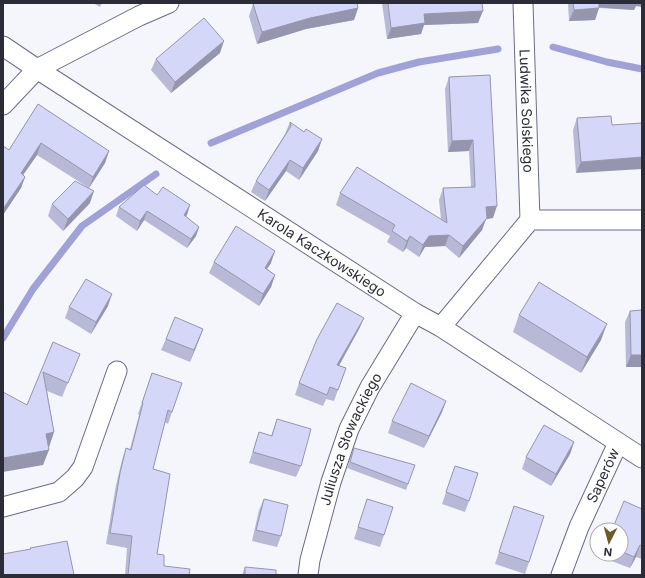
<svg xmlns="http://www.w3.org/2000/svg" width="645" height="578" font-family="Inter,sans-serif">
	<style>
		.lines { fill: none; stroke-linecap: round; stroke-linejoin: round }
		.stream { stroke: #a0a2d7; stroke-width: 7 }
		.street-casing { stroke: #6a6b88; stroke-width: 21 }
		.street { stroke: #fff; stroke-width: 19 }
		.wall { fill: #b7b9d6 }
		.shaded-wall { fill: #9596ae }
		.building { fill: #d5d7f9; stroke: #9596ae }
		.labels { text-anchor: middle; stroke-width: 3; stroke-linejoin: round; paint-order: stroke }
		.street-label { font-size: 14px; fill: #2b2c38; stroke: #fff }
	</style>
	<rect width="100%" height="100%" fill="#f5f5fc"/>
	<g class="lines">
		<g class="stream">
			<path d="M553 47 607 62 642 69"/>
			<path d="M211 143 378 73 419 62 498 49"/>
			<path d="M3 338 33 289 82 226 156 174"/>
		</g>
		<defs>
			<g id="street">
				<path id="s1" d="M523 3 530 220"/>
				<path id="s2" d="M3 46 37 69 415 313 441 327 642 458"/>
				<path d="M3 105 37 69 139 16 169 3"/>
				<path d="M441 327 530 220H642"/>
				<path d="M3 507 59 492 75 478 83 467 117 371"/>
				<path id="s3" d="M308 575 310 560 331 482 349 429 370 387 415 313"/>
				<path id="s4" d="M561 575 579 527 618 443"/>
			</g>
		</defs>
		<use href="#street" class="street-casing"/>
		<use href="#street" class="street"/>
	</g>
	<g class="wall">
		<path d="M93 3H102L100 7Z"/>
		<path d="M382 3H482L478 23 424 25 421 34 387 39Z"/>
		<path d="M568 3H642L636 6 634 10 599 8 595 20 569 21Z"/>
		<path d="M253 4 358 8 354 20 306 29 257 44 249 16Z"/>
		<path d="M220 53 171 93 151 70 156 59Z"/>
		<path d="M490 75 493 218 486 219 482 230 459 258 445 246 425 247 419 257 406 248 403 252 387 242 390 236 336 205 340 193 441 219 439 200 443 188 471 187 469 151 448 152 445 89 449 77Z"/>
		<path d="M38 104 109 151 105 163 89 188 37 155 23 175 25 177 21 188 3 215V146L9 150Z"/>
		<path d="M611 116 576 173 573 130 577 118Z"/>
		<path d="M290 122 304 132 322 139 318 151 299 180 286 171 265 201 251 192 256 181 285 134Z"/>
		<path d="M157 195 190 205 186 217 199 227 196 236 187 248 144 220 137 231 116 216 119 207Z"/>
		<path d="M90 203 63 231 48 216 52 204Z"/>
		<path d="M214 262 271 263 267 269 275 275 271 287 259 306 209 273Z"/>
		<path d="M108 306 91 334 65 318 69 307Z"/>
		<path d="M630 311 642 367H626L625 322Z"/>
		<path d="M519 315 601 340 581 373 513 332Z"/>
		<path d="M364 318 359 329 339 366 346 368 334 401 326 399 323 406 295 395 299 383Z"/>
		<path d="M203 329 190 362 161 350 166 339Z"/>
		<path d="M53 342 74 368 62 397 47 391 54 432 49 447H48L43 465 27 405Z"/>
		<path d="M152 373 172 412 168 424 165 422 153 469 157 554 164 566 189 575H125L127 548 106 544 116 485 122 460 126 448 130 449 139 415 138 414Z"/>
		<path d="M446 401 442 412 424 448 388 433 392 421Z"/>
		<path d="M277 419 301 466 296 477 249 463 259 432 271 436Z"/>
		<path d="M574 442 570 454 551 486 522 469 526 457Z"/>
		<path d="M354 448 415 465 406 490 347 468Z"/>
		<path d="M455 466 469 501 465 512 442 504Z"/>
		<path d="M264 499 281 536 277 547 252 541 259 510Z"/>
		<path d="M367 499 384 535 380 547 354 539Z"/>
		<path d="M514 506 529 562 525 574 495 564Z"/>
		<path d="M642 509V559L636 557 630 568 601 557 602 554H621V530Z"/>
		<path d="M245 567 276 575H242Z"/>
	</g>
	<g class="shaded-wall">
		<path d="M596 3H642V7L636 6 634 10 594 7Z"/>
		<path d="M358 8 354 20 306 29 257 44 262 32 310 18Z"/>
		<path d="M599 8 595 20 569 21 574 10Z"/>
		<path d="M483 11 478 23 424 25 421 34 387 39 391 28 424 14Z"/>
		<path d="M224 41 220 53 171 93 175 82Z"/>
		<path d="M322 139 318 151 299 180 303 168Z"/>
		<path d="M473 140 469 151 448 152 452 141Z"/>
		<path d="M41 143 37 155 16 185 21 173Z"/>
		<path d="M109 151 105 163 89 188 93 177Z"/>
		<path d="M642 157V169L576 173 581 162Z"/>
		<path d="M290 160 286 171 265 201 269 190Z"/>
		<path d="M25 177 21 188 3 215V209Z"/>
		<path d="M94 191 90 203 63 231 68 219Z"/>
		<path d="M190 205 187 215 180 225 184 215Z"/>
		<path d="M497 206 493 218 486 219 482 230 459 258 463 246 486 207Z"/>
		<path d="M147 211 144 220 137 231 140 221Z"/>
		<path d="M199 227 196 236 187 248 191 239Z"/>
		<path d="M449 235 445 246 425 247 419 257 423 245 429 236Z"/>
		<path d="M410 236 406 248 403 252 407 241Z"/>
		<path d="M275 251 271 263 260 279 265 268Z"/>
		<path d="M275 275 271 287 259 306 263 294Z"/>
		<path d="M112 294 108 306 91 334 96 322Z"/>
		<path d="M364 318 359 329 333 376 337 365Z"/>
		<path d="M607 324 601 340 581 373 587 357Z"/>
		<path d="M203 329 199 340 190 362 194 350Z"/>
		<path d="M631 355H642V367H626Z"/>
		<path d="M446 401 442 412 424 448 429 436Z"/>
		<path d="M54 432 49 447 40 449 46 434Z"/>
		<path d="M574 442 570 454 551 486 556 474Z"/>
		<path d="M49 450 43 465 3 472V458Z"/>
		<path d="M640 545 636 557 630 568 634 557Z"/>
	</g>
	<g class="building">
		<path d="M257 3H357L358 8 310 18 262 32 253 4Z"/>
		<path d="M388 3H482L483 11 424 14 425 23 391 28Z"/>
		<path d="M573 3H599V8L574 10Z"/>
		<path d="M204 18 224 41 175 82 156 59Z"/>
		<path d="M490 75 497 206 486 207 487 218 463 246 449 235 429 236 423 245 410 236 407 241 392 231 395 225 340 193 357 167 447 223 443 188 475 187 473 140 452 141 449 77Z"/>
		<path d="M38 104 109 151 93 177 41 143 21 173 25 177 3 209V146L9 150Z"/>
		<path d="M611 116 612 125 642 123V157L581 162 577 118Z"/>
		<path d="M290 122 304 132 306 129 322 139 303 168 290 160 269 190 256 181 291 126Z"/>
		<path d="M75 181 94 191 68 219 52 204Z"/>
		<path d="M144 185 157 195 163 187 190 205 184 215 199 227 191 239 147 211 140 221 119 207Z"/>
		<path d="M236 226 275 251 265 268 275 275 263 294 214 262Z"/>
		<path d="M86 279 112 294 96 322 69 307Z"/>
		<path d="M539 282 607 324 587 357 519 315Z"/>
		<path d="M337 303 364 318 337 365 346 368 338 390 330 387 327 395 299 383 317 339Z"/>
		<path d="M642 310V355H631L630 311Z"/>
		<path d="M175 317 203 329 194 350 166 339Z"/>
		<path d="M53 342 80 354 68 383 43 372 54 432 46 434 49 450 3 458V392L27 405Z"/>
		<path d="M152 373 182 383 172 412 168 410 153 469 170 474 157 554 164 555V566L190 569 189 575H128L132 536 110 533 120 473 126 448 131 450 143 403H142Z"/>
		<path d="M411 383 446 401 429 436 392 421Z"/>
		<path d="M277 419 311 429 301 466 253 452 259 432 272 436Z"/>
		<path d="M544 425 574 442 556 474 526 457Z"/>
		<path d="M354 448 415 465 408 484 350 462Z"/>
		<path d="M455 466 478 473 469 501 446 492Z"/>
		<path d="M264 499 288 505 281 536 256 530Z"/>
		<path d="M367 499 393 507 384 535 358 527Z"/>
		<path d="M624 501 642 509V546L640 545 634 557 621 551V530H612Z"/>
		<path d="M514 506 544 516 529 562 499 552Z"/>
		<path d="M67 541 74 575H3V554L31 549 30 548Z"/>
		<path d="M245 567 276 570V575H245Z"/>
	</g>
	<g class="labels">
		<g class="street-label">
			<text dy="5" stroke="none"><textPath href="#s1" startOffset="108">Ludwika Solskiego</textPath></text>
			<text dy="5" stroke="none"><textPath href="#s2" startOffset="380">Karola Kaczkowskiego</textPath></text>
			<text dy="5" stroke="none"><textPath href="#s3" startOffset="143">Juliusza Słowackiego</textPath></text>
			<text dy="5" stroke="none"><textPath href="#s4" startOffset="108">Saperów</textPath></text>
		</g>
	</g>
	<rect width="645" height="578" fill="none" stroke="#2b2c38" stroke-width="8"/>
	<g transform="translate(609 542) rotate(186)"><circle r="19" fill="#ffffff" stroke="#aaabaf"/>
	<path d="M0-3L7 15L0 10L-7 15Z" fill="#6e5928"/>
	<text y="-6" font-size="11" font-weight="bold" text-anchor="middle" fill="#2b2c38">N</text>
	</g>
</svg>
